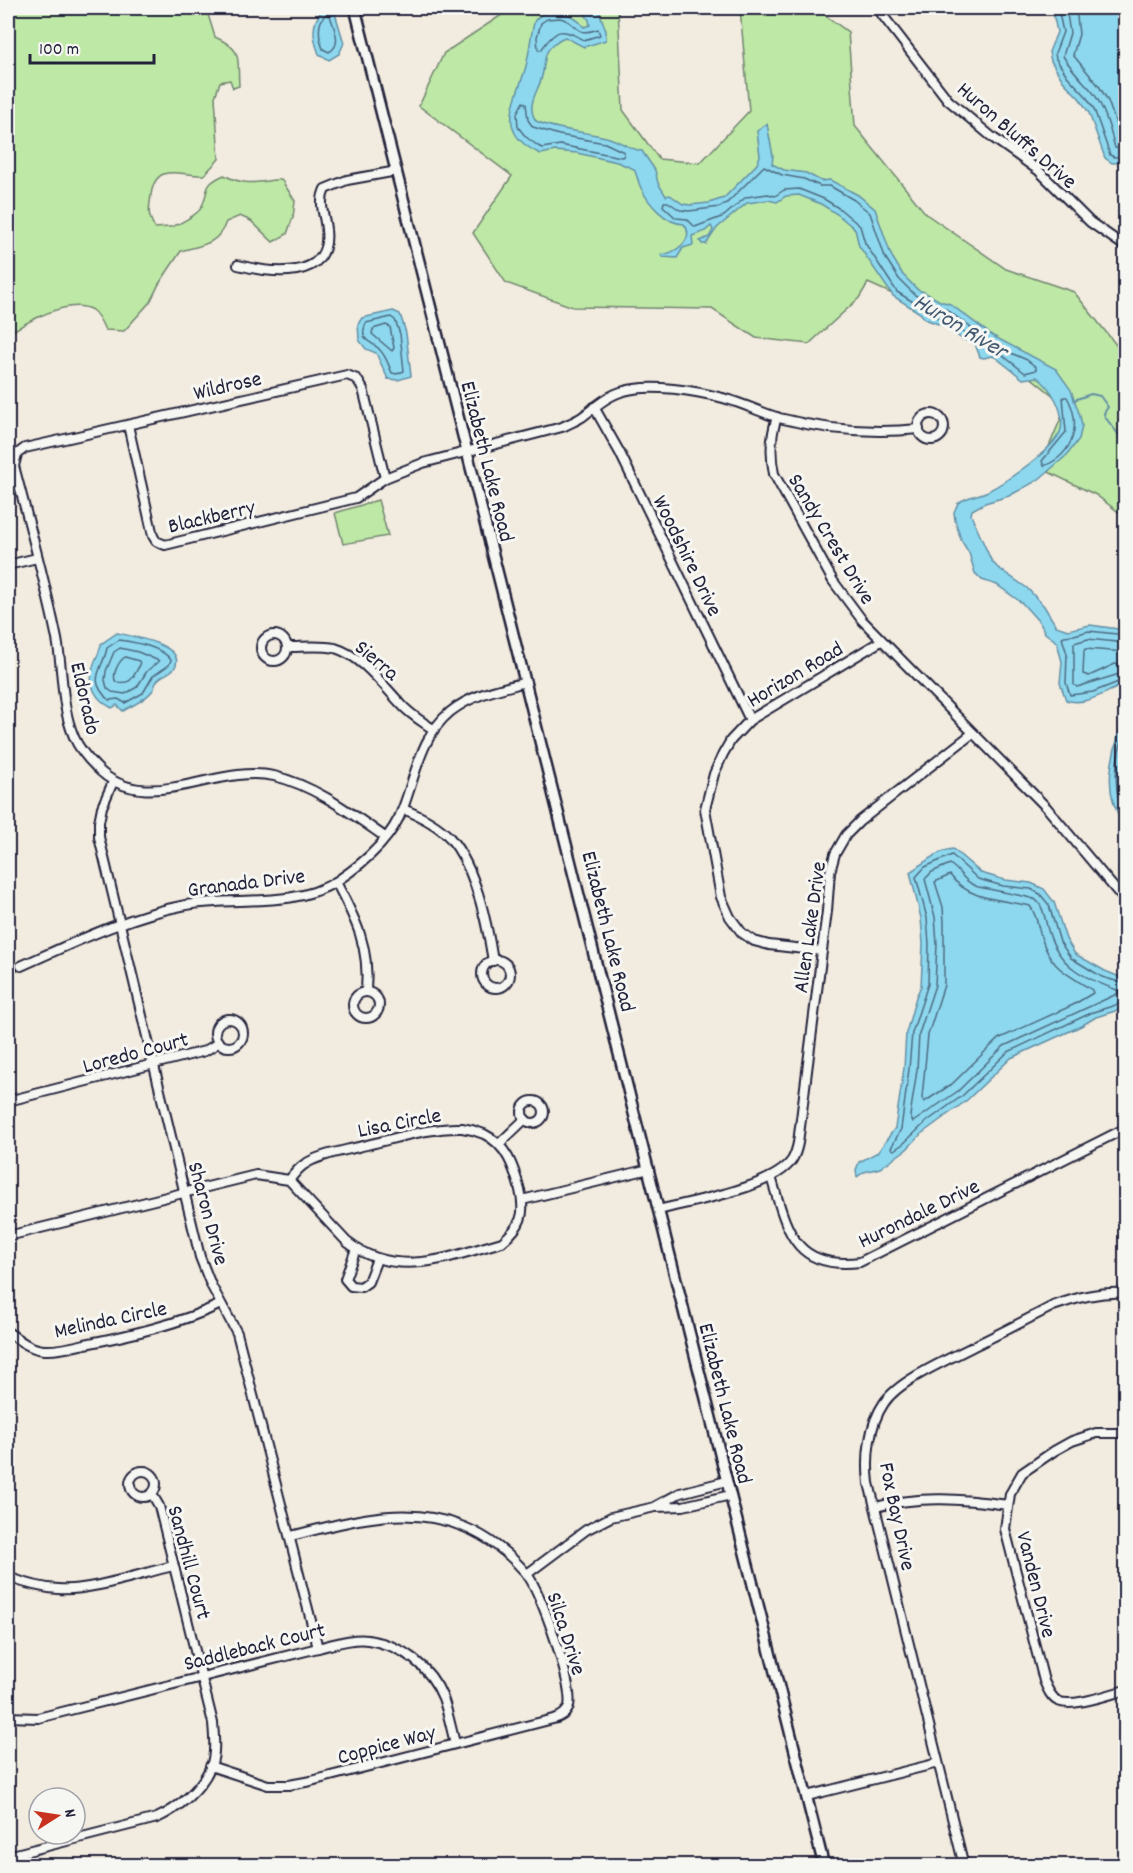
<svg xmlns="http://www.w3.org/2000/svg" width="1133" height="1873" font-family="Dekko,sans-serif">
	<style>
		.green { fill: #bee8a5; stroke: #708570; stroke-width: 1.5 }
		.water { fill: #8dd8ee; stroke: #628fa6; stroke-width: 1.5 }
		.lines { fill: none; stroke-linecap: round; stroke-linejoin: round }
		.shore { stroke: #4d6b83; stroke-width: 1.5 }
		.stream { stroke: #628fa6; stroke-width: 2 }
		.minor-casing { stroke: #22223b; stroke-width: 12 }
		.tertiary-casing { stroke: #22223b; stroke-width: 14 }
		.minor { stroke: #f6f6f2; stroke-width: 8 }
		.tertiary { stroke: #f6f6f2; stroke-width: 9 }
		.labels { text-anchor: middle; stroke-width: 6; stroke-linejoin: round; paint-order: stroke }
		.street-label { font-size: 22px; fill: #22223b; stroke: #f6f6f2 }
		.water-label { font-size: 24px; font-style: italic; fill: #425971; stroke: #f6f6f2 }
	</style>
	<rect width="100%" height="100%" fill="#f2ebdf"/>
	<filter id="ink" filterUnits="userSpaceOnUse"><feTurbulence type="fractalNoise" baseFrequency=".0167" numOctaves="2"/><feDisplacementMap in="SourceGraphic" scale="12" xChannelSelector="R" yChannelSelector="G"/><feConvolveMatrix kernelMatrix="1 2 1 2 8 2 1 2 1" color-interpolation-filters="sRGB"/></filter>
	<g filter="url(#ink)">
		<g class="green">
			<path d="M8 8H206L215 37C244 50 237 57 239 86L233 88 230 80 220 82 215 97 219 159 204 175C180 176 156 161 151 195 149 210 147 214 155 228 160 227 168 228 174 226 181 223 198 214 201 208 211 190 200 186 224 175 246 187 258 182 281 179L295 201 293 217 287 234 273 242 251 221 240 216 226 222C218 245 201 245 181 251L159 284 150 302 124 331 105 330C102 323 98 314 92 310 69 297 27 322 8 334Z"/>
			<path d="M512 8H618L623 110 659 159 700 163 749 111 740 8H815L848 32 855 126 926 214 1006 269 1074 292 1125 356V517L1096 495 1040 468 1066 406 971 329 868 283 859 298 809 344 756 338 712 309 573 307 506 283 473 233 512 176 419 106 444 53Z"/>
			<path d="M378 500 388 536 343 544 335 513Z"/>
		</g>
		<g class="water">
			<path d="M324 8 334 10 344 43 339 54 329 60 319 54C312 36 311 23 324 8Z"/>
			<path d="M581 8H598L606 31V40L584 47 565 37C559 39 550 46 547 52 544 59 544 69 542 76 539 91 525 104 536 121 558 131 583 131 606 137 619 140 629 149 642 151L655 170 658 183 666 196 670 195 683 204 690 205 709 203 724 198 757 164 760 156 757 131 767 124 773 156 772 164 784 170 806 173 821 181 830 180 858 195 875 209 891 255 903 275 918 290 924 292 940 301 950 304 993 336 1056 369 1071 390 1080 416 1082 426 1079 439 1067 455 1038 480 1009 496 985 503 972 510 971 515 991 560 997 567 1027 588 1044 606 1056 626 1068 630 1090 625 1125 630V685C1107 690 1086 707 1066 700L1060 683 1062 662 1057 642 1045 633 1040 623 1022 603 997 585 982 580 975 573 969 553 961 540 955 520 954 512 958 503C967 496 978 496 988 491 1005 482 1057 448 1061 429 1065 410 1051 388 1037 377L1023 379 995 357 992 356 984 358 980 357 975 344 962 339 946 327 925 319 920 313 893 296 859 246 855 229 837 214 821 204 799 195 786 196 777 202 768 200 747 203 717 228 706 244H702L700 241 709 237 713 230 711 226 705 231 692 236 693 245 683 248 677 258 662 257 661 255C675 253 696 240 684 224 666 224 648 203 641 188 638 182 637 175 634 169L617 162 577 153 555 151 541 154C493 133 516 103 526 66 530 51 530 35 535 20 550 5 572 12 584 27L590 25 589 20Z"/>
			<path d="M1052 8H1125V162L1112 163 1105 158 1089 113 1080 99 1063 81 1051 61 1049 52 1057 32Z"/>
			<path d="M393 311 400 314 406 333 411 376 398 380 388 379 376 353 366 349 359 340 358 324 362 318Z"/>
			<path d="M117 633C131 636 187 645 175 667 172 673 161 675 157 681 155 683 155 687 153 690 146 700 133 705 123 711L117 705 112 708C96 700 87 685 93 667 95 658 100 653 101 644Z"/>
			<path d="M1125 708V827C1097 784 1116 752 1125 708Z"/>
			<path d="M953 849 981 873 1005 880 1031 883 1044 889 1054 902 1066 939 1075 954 1105 971 1125 979V1008L1096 1017 1081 1026 1011 1058 966 1101 921 1134 907 1149 880 1168 864 1172 857 1177 856 1170 859 1162 878 1152 895 1128 904 1068 906 1033 916 997 921 986 923 944 921 918 910 872C923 864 936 851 953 849Z"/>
		</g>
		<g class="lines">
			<g class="shore">
				<path d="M1058 8 1063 32 1055 53 1056 59 1068 77 1085 95 1094 109 1110 155 1114 157 1126 156"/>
				<path d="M1066 8 1070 33 1063 56C1071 69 1081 79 1091 90 1104 105 1110 129 1115 148L1126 149"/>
				<path d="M1076 8 1079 34 1073 55 1099 86 1108 101 1121 138 1126 140"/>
				<path d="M325 15 330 16C334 28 343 45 329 52L323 49C319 38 316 25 325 15Z"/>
				<path d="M560 18C580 23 573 38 598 29L600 35 584 40C562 28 557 27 541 50H538L537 37 541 23 547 19Z"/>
				<path d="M523 102 526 104 528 120 533 127 559 135 605 143 624 152V156L621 157 560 145 542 148 538 146 526 137 518 127 517 113Z"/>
				<path d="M764 166 782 175 804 179 820 186H830L854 200 870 213 885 257 899 279 915 295 937 307 946 309 978 333V337L969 336 949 322 928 314 923 308 897 292 865 243 860 226 840 209 824 199 799 189 784 190 775 196 768 194 746 197 724 216 695 227 687 219 676 218 663 206 664 202H668L680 210 689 211 720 207 728 202Z"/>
				<path d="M391 317 395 320 400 334 404 371 397 374 392 373C389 366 386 356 380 350 372 341 358 342 366 323Z"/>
				<path d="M386 325 390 327 394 348 392 351 372 334 373 329Z"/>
				<path d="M1004 350 1027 360 1036 367V370L1025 373 1001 354V351Z"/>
				<path d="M1063 397H1067C1082 424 1074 454 1044 466L1042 461 1066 432Z"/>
				<path d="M1126 635 1089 631 1074 635 1064 636 1062 638 1067 654 1066 683 1070 695 1093 692 1126 679"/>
				<path d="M119 640C134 642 162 647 171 660L169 665 153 676 143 693 125 703 118 699 109 700C86 679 103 670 107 648Z"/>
				<path d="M1126 643 1088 639 1074 643V685L1077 687 1126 672"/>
				<path d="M120 648 138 652 159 661 147 671 137 687 125 694 112 692 107 688 105 680 106 671 114 652Z"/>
				<path d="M1126 652 1085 649 1084 651 1083 674 1089 676 1115 664 1126 663"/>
				<path d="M125 657 139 661 140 665C132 677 133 685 116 682 111 675 119 661 125 657Z"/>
				<path d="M1126 730C1115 754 1111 793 1126 816"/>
				<path d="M950 864C960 871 965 883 978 887 987 889 1033 897 1036 900 1044 907 1045 920 1048 930 1058 966 1084 978 1117 990L1119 993 1004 1046 958 1091 913 1122 910 1116 917 1070 919 1034 935 985 937 944 935 917 925 879 932 872Z"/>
				<path d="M950 875C969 901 1001 899 1030 906 1037 915 1038 927 1041 937 1052 970 1065 972 1092 990L1093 993 1073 1005 998 1039 952 1084 924 1102 922 1098 928 1035 944 985V922L943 907 935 882Z"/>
				<path d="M1126 984 1102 977 1071 958 1060 942 1049 905 1040 894 1031 889 1003 886 978 879 952 855 925 867 916 877 927 918 929 944 928 984 912 1033 909 1069 901 1129 891 1148 894 1150 903 1144 926 1122 962 1096 1008 1052 1093 1012 1126 1002"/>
			</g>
			<path class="stream" d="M1074 400 1091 394 1100 396 1108 407 1104 413 1105 417 1122 439 1126 451"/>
			<defs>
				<g id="minor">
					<path d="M877 8 948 100 992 137 1038 170 1090 222 1126 247"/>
					<path d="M238 265C270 273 332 282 326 230 325 215 318 204 325 189L347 180 397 171"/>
					<path d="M594 407 620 453 750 720"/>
					<circle cx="931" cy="427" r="13"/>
					<path d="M777 417C770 437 770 454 774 474L833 581 862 620 1047 808 1126 902"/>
					<path d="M128 425 153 536 156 541 165 545 356 498 385 478 423 463 562 427C568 424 576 421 582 417 595 407 608 395 624 391 651 383 696 391 723 398 742 403 760 412 779 418 826 430 871 434 919 429"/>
					<path d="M8 565 37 558"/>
					<circle cx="274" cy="648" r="13"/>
					<path d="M288 647C302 647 321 645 335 648 362 656 382 684 400 703 409 714 421 721 433 729"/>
					<path d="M113 782 102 807 99 822V837L200 1257 211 1285 237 1333 318 1648"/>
					<path d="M403 809C421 816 437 824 450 838 476 868 487 923 493 961"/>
					<path d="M385 837C352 814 314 785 274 776 214 763 145 819 96 767 87 758 79 749 74 737 61 707 63 671 57 639 45 581 29 523 14 466L17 454 25 448 347 375 357 379 363 389 385 478"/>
					<path d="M336 882C356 920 370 947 366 991"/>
					<path d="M822 951 769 945 754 941 742 933 730 917 721 897 705 809 714 774 723 754 731 740 750 720 881 641"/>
					<circle cx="496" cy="974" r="14"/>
					<path d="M21 966C75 942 128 916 186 905 235 896 293 909 337 881 364 863 392 839 403 808 416 774 421 736 450 712 472 694 500 689 526 682"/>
					<circle cx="366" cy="1005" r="13"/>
					<circle cx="229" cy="1033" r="14"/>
					<circle cx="533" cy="1112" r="11"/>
					<path d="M8 1101 205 1051 218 1043"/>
					<path d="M499 1144 525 1119"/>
					<path d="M771 1177C787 1229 793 1270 860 1262L1126 1128"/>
					<path d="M522 1200 649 1169"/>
					<path d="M659 1210C692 1201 773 1188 792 1160 795 1155 797 1148 798 1143L827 911 830 872 835 854 846 835 860 821 973 733"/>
					<path d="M8 1236 256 1175 289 1180 347 1242C396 1280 449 1257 502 1242 521 1226 526 1215 520 1190 514 1168 507 1145 484 1134 477 1131 470 1129 462 1128 429 1127 394 1139 362 1146 344 1151 321 1154 305 1164 298 1168 294 1175 289 1180"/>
					<path d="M356 1249 345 1279 351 1286 361 1287 368 1282 377 1259"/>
					<path d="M8 1332C19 1340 30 1349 44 1350 58 1351 72 1347 85 1344 131 1335 179 1324 221 1304"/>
					<path d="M1126 1433H1096L1072 1441 1054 1451 1022 1473 1010 1494 1005 1529 1044 1681C1047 1688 1051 1698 1058 1701 1072 1708 1110 1694 1126 1690"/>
					<circle cx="143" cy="1484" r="13"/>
					<path d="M656 1506 680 1493 727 1481"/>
					<path d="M876 1507C920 1495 963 1499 1008 1505"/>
					<path d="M527 1574 586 1530 611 1517 655 1507 683 1506 731 1495"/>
					<path d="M8 1577C24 1583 40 1588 58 1589 89 1592 142 1573 173 1566"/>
					<path d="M8 1717 38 1718 318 1648C334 1644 352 1638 368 1640 402 1645 430 1666 443 1698 448 1712 451 1728 455 1743"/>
					<path d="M210 1766 268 1785H289L311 1781 553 1719C561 1717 567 1714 569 1706 574 1687 540 1588 526 1573 510 1554 487 1536 464 1527 406 1503 348 1522 290 1536"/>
					<path d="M807 1796 938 1763"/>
					<path d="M8 1856 157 1818C179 1808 201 1789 211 1766 216 1753 214 1736 213 1723L159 1506 152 1494"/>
					<path d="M964 1866 869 1483C866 1457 869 1425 884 1403 900 1379 952 1358 978 1344 1003 1332 1028 1319 1053 1306 1076 1298 1100 1291 1126 1293"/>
				</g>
				<path id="tertiary" d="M355 8 824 1866"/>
			</defs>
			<use href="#minor" class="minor-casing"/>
			<use href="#tertiary" class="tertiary-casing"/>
			<use href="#minor" class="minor"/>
			<use href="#tertiary" class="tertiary"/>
		</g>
	</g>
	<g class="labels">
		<g class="street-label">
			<text transform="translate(1018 134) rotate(41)" y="8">Huron Bluffs Drive</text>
			<text transform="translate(227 384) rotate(-13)" y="8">Wildrose</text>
			<text transform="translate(489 461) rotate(76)" y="8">Elizabeth Lake Road</text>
			<text transform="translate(211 515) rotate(-13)" y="8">Blackberry</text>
			<text transform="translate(833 538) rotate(59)" y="8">Sandy Crest Drive</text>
			<text transform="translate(689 555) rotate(64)" y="8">Woodshire Drive</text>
			<text transform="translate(378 659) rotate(40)" y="8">Sierra</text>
			<text transform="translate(794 673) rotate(-31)" y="8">Horizon Road</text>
			<text transform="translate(87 698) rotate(77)" y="8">Eldorado</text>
			<text transform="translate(246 881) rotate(-7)" y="8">Granada Drive</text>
			<text transform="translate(808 927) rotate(-82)" y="8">Allen Lake Drive</text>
			<text transform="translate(610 931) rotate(76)" y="8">Elizabeth Lake Road</text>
			<text transform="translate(135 1051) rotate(-15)" y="8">Loredo Court</text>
			<text transform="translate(399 1121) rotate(-11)" y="8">Lisa Circle</text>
			<text transform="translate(918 1212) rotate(-26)" y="8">Hurondale Drive</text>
			<text transform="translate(210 1213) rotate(75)" y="8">Sharon Drive</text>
			<text transform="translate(110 1318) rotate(-12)" y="8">Melinda Circle</text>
			<text transform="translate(727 1403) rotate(76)" y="8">Elizabeth Lake Road</text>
			<text transform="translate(899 1516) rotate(78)" y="8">Fox Bay Drive</text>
			<text transform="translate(191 1562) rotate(75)" y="8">Sandhill Court</text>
			<text transform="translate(1038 1584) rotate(76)" y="8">Vanden Drive</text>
			<text transform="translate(568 1633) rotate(72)" y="8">Silca Drive</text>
			<text transform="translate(254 1645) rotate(-14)" y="8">Saddleback Court</text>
			<text transform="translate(386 1743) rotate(-15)" y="8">Coppice Way</text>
		</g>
		<g class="water-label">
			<text transform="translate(961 325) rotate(31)" y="8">Huron River</text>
		</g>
	</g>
	<rect width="1133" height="1873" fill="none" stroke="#f6f6f2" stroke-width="30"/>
	<rect x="15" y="15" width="1103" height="1843" fill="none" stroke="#22223b" stroke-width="2" filter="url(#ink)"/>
	<g transform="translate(57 1816) rotate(78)"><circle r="28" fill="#f6f6f2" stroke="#a1a1a9" stroke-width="1.5"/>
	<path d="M0-4.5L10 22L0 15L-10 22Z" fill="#c8321e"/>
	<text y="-9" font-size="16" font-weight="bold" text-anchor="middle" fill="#22223b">N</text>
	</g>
	<path d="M30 54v9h124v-9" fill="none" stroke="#22223b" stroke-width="3"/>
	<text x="39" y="54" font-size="18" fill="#22223b" stroke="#f6f6f2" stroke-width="4.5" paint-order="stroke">100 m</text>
</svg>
